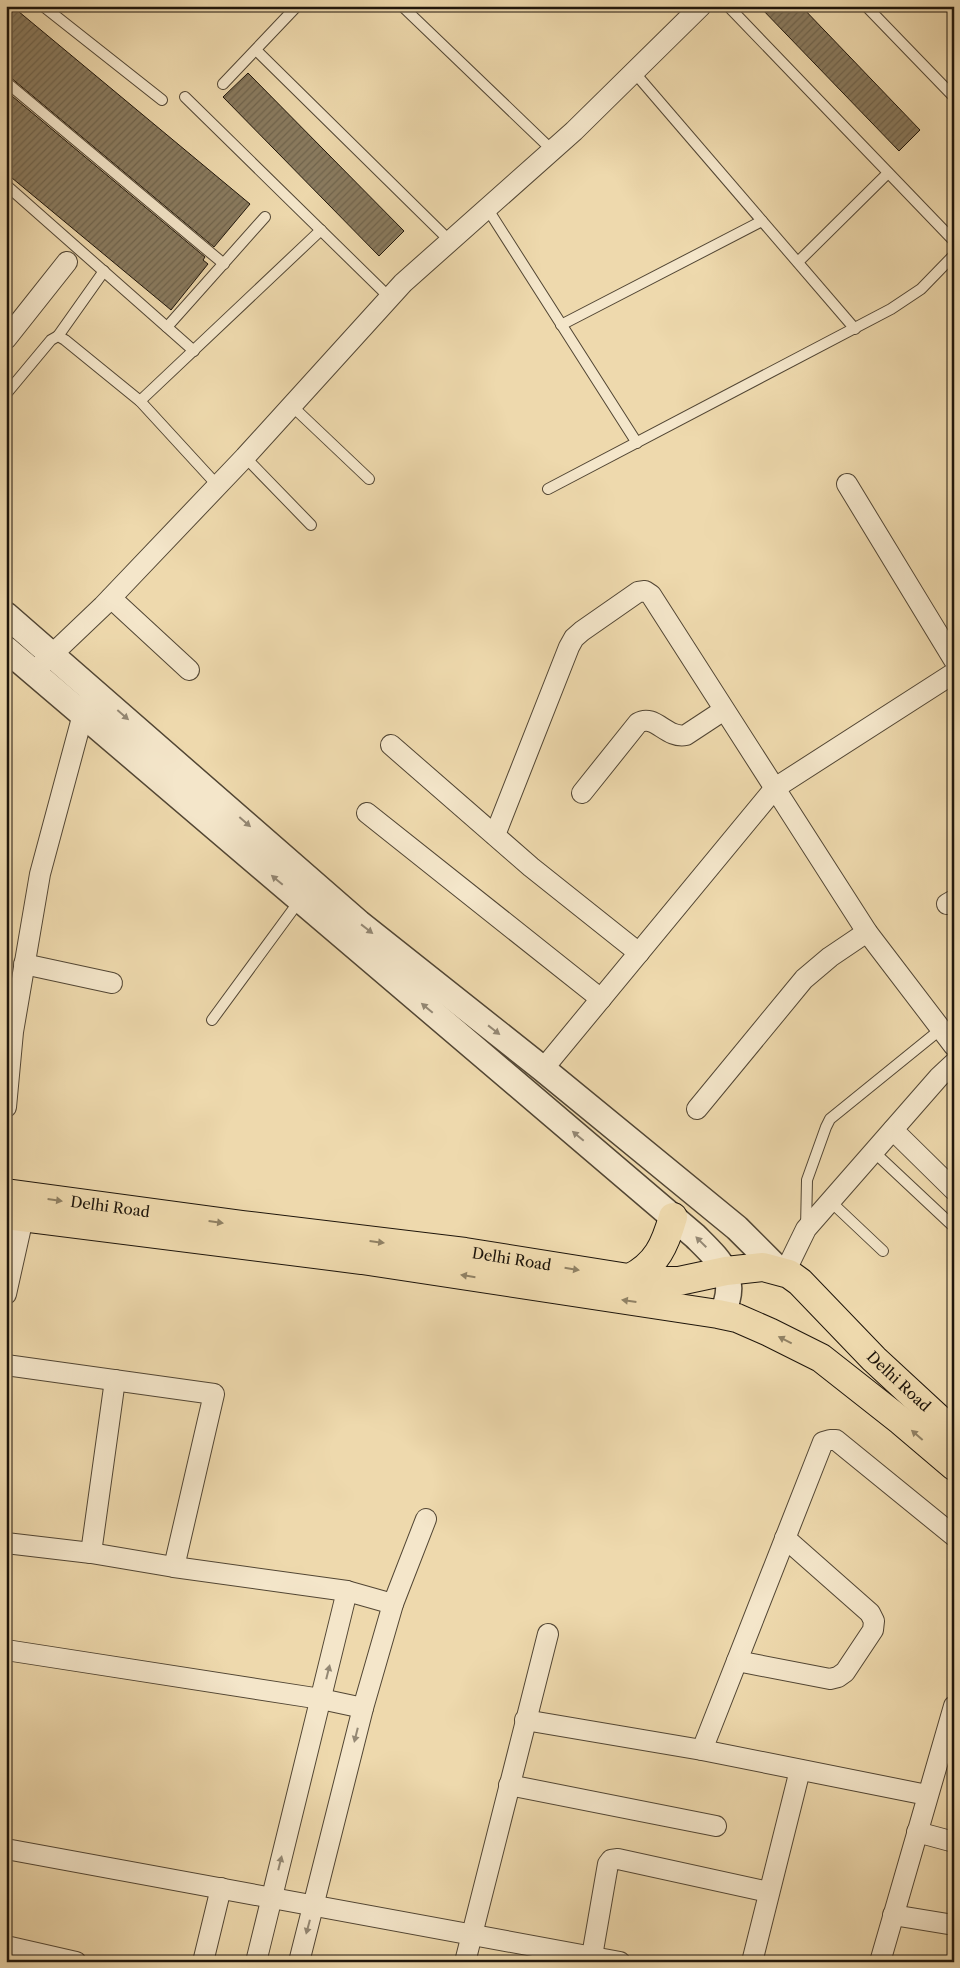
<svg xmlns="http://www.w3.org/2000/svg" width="960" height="1968" font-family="'Libre Caslon Text',serif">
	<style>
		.building { fill: url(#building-hatch); stroke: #1e150b }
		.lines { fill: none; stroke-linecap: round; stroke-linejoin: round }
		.service-casing { stroke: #524634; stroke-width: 12 }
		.minor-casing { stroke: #524634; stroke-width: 22 }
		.tertiary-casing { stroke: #524634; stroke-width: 28 }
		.primary-casing { stroke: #1e150b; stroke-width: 30 }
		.service { stroke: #f4e6ca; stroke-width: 10 }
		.minor { stroke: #f4e6ca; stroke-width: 20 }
		.tertiary { stroke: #f4e6ca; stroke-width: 25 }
		.primary { stroke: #eed9ad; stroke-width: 28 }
		.oneway { fill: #948874 }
		.oneway2 { fill: #908164 }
		.labels { text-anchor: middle; stroke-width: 4; stroke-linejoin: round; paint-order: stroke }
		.street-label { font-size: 15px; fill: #1e150b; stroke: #f4e6ca }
	</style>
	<defs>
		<pattern id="building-hatch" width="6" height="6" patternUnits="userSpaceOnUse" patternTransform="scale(1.25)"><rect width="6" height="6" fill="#8a7b5f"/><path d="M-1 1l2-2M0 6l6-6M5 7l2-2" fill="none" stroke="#70644d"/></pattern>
	</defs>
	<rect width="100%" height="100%" fill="#eed9ad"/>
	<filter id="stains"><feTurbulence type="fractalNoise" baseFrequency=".004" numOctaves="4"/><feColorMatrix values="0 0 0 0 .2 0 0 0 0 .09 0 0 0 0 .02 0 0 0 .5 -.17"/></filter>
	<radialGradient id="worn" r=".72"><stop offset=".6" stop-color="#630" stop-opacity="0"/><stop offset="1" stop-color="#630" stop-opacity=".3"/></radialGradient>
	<g class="building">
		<path d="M6 6H12L250 204 214 247 10 77 6 75Z"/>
		<path d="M759 6H801L920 130 899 151Z"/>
		<path d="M248 73 404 231 379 256 223 97Z"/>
		<path d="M6 91 205 257 203 260 208 264 171 310 6 173Z"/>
	</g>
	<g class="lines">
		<defs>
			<g id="service">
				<path d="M43 6 162 100"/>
				<path d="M402 6 552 150"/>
				<path d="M728 6 954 241"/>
				<path d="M866 6 954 97"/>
				<path d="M256 50 450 241"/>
				<path d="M634 72 855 329"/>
				<path d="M6 82 224 264"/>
				<path d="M223 84 297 6"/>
				<path d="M185 97 390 298"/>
				<path d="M6 185 194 351"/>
				<path d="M487 208 637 443"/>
				<path d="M798 262 888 173"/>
				<path d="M561 325 762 221"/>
				<path d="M167 327 265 217"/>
				<path d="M58 336 104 271"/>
				<path d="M6 394 51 340 58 336 65 340 140 401 218 486"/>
				<path d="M140 401 321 230"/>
				<path d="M292 406 369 479"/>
				<path d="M245 457 311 525"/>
				<path d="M548 489 891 309 921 289 954 255"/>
				<path d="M212 1020 300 900"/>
				<path d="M874 1152 954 1227"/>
				<path d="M830 1201 883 1251"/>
				<path d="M806 1228 807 1180 826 1127 830 1119 941 1029"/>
			</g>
			<g id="minor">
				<path d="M6 339 67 262"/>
				<path d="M847 484 954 660"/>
				<path d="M111 598 189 670"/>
				<path d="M41 665 103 606 245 457 403 283 574 131 701 6"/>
				<path d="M391 745 531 867 639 953"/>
				<path d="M582 793 638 723C655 713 666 739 686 735L724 710"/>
				<path d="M367 813 601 999"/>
				<path d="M495 835 569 647 574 638 582 631 638 592 645 591 651 595 867 932 954 1046"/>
				<path d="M947 904 954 900"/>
				<path d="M24 964 112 983"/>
				<path d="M543 1069 775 788 954 673"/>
				<path d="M6 1107 13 1032 40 874 86 703"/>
				<path d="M697 1109 804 979 830 957 867 932"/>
				<path d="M893 1130 954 1190"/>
				<path d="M785 1272 806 1229 939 1077 954 1063"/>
				<path d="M6 1294 23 1218 24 1205"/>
				<path d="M6 1365 214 1394 174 1567"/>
				<path d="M6 1543 91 1553 174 1567 347 1591 393 1604"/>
				<path d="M91 1553 115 1380"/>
				<path d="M6 1650 321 1699 363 1708"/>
				<path d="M737 1661 830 1679 838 1677 845 1672 873 1630 874 1621 870 1613 785 1538"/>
				<path d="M525 1720 702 1750 927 1795"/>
				<path d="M702 1750 823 1442 830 1440H836L954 1536"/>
				<path d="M509 1785 716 1826"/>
				<path d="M917 1832 954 1842"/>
				<path d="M6 1849 620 1962"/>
				<path d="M893 1915 954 1925"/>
				<path d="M6 1946 76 1962"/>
				<path d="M592 1956 608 1864 611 1860 618 1859 769 1892"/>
				<path d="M203 1962 221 1888"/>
				<path d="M256 1962 347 1591"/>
				<path d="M299 1962 363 1708 393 1604 426 1519"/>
				<path d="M465 1962 548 1634"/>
				<path d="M752 1962 800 1770"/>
				<path d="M880 1962 954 1706"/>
			</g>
			<g id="tertiary">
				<path d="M6 615 359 923 543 1069 737 1228 780 1271"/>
				<path d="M6 649 695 1236C719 1260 741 1278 721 1315"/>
			</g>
			<g id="primary">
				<path id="s1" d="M6 1193 243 1225 465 1252 647 1281H679L726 1271 763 1267 789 1274 800 1282 874 1359 954 1433"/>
				<path d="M6 1215 362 1260 718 1314 737 1318 769 1332 821 1358 901 1421 954 1466"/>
				<path d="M630 1278C657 1264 665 1245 673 1217"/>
			</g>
		</defs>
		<use href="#service" class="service-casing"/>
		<use href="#minor" class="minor-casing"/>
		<use href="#tertiary" class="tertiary-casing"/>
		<use href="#primary" class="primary-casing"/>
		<use href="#service" class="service"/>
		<use href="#minor" class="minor"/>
		<use href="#tertiary" class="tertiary"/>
		<use href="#primary" class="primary"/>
	</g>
	<defs><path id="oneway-solid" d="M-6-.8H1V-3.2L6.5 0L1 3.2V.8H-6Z" transform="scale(1.25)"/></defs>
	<g class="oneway">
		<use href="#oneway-solid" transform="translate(123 715) rotate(41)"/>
		<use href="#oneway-solid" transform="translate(245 822) rotate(41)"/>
		<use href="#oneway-solid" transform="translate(277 880) rotate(-140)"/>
		<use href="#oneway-solid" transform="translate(367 929) rotate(38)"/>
		<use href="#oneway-solid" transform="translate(427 1008) rotate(-140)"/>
		<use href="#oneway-solid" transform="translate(494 1030) rotate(38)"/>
		<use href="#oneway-solid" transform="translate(578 1136) rotate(-140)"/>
		<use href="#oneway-solid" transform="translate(701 1242) rotate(-135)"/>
		<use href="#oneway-solid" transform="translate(328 1672) rotate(-76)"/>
		<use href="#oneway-solid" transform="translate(356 1735) rotate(104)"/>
		<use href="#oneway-solid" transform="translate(280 1863) rotate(-76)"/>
		<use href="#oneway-solid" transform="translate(308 1927) rotate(105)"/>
	</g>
	<g class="oneway2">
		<use href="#oneway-solid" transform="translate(55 1200) rotate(8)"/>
		<use href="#oneway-solid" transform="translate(216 1222) rotate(8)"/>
		<use href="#oneway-solid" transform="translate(377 1242) rotate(7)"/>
		<use href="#oneway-solid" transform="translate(572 1269) rotate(9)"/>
		<use href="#oneway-solid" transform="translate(468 1276) rotate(-171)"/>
		<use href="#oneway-solid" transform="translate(629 1301) rotate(-172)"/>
		<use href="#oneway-solid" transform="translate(785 1340) rotate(-153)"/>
		<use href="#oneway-solid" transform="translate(917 1435) rotate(-139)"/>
	</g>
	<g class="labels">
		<g class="street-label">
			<text dy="5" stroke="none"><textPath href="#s1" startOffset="105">Delhi Road</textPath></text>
			<text dy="5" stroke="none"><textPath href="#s1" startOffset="510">Delhi Road</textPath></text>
			<text dy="5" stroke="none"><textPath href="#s1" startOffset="945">Delhi Road</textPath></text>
		</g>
	</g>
	<rect width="960" height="1968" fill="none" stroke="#eed9ad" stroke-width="25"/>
	<rect x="8" y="8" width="945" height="1953" fill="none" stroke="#1e150b" stroke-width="2.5"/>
	<rect x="12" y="12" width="935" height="1943" fill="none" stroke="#1e150b"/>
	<rect width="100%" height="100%" filter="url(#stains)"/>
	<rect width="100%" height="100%" fill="url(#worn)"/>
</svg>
